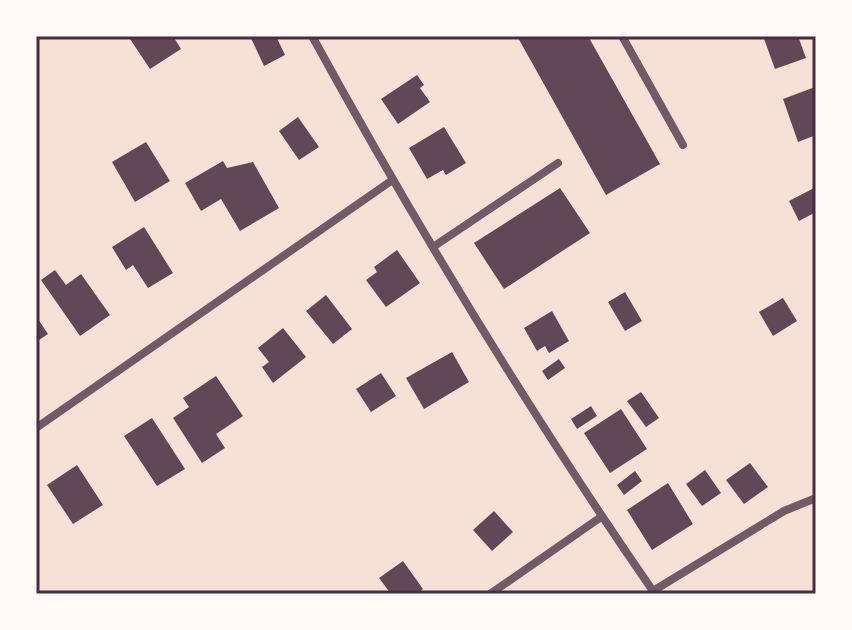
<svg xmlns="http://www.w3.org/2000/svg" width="852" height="630" font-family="'IBM Plex Sans',sans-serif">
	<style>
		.building { fill: #644757 }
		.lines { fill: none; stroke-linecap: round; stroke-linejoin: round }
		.minor { stroke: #755966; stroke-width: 8 }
		.neatline { fill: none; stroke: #4a2c40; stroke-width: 3 }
	</style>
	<rect width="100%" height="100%" fill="#f7e1d7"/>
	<g class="building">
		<path d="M128 36H173L181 49 150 69Z"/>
		<path d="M250 36H276L285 55 264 66Z"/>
		<path d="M517 36H588L660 164 606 195Z"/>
		<path d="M763 36H798L806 58 775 69Z"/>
		<path d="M417 75 424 85 420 88 430 102 398 124 381 99Z"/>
		<path d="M815 87 816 135 798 142 783 99Z"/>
		<path d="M298 117 319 147 299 160 279 131Z"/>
		<path d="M444 127 466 163 446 175 443 170 427 179 409 148Z"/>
		<path d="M146 142 170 181 135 202 112 162Z"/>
		<path d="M223 161 227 168 253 162 279 208 240 231 221 199 201 211 185 183Z"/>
		<path d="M816 187V212L799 221 789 201Z"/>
		<path d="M560 188 590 233 504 289 474 243Z"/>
		<path d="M144 227 173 273 148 288 133 265 126 270 112 247Z"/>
		<path d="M397 250 420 283 386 307 366 280 377 272 374 267Z"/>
		<path d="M55 270 66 285 81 274 110 315 80 336 41 280Z"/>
		<path d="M625 292 642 321 625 331 608 302Z"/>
		<path d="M326 295 352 329 333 344 306 311Z"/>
		<path d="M783 298 797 321 773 336 759 312Z"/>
		<path d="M552 311 569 341 549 353 545 346 537 351 524 328Z"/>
		<path d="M36 316 48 334 36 342Z"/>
		<path d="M283 328 306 357 273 383 262 367 269 362 258 348Z"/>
		<path d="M452 352 469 382 424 409 406 378Z"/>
		<path d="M559 359 565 368 548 380 542 371Z"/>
		<path d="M381 373 396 396 371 412 356 389Z"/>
		<path d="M216 376 243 416 216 434 225 448 202 463 173 418 189 407 183 398Z"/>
		<path d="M641 392 659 418 646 427 627 401Z"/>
		<path d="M591 406 597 416 577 429 571 419Z"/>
		<path d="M621 409 647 449 610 473 584 433Z"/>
		<path d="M152 418 185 469 157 486 124 436Z"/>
		<path d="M750 463 768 487 744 504 726 480Z"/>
		<path d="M77 465 103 505 73 524 47 485Z"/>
		<path d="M705 470 721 493 702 506 686 484Z"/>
		<path d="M635 471 642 481 624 495 617 485Z"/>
		<path d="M668 483 693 524 652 550 627 510Z"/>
		<path d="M494 511 513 532 492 551 473 530Z"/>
		<path d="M403 561 423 589 417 594H391L379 578Z"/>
	</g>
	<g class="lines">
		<g class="minor">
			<path d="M312 36C417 227 531 415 655 594"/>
			<path d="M622 36 683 145"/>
			<path d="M433 247 558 163"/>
			<path d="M36 428 391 181"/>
			<path d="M653 591 784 511 816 498"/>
			<path d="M490 594 601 517"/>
		</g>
	</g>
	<rect width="852" height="630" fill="none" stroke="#fffaf5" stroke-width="76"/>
	<rect x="38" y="38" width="776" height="554" class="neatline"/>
</svg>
